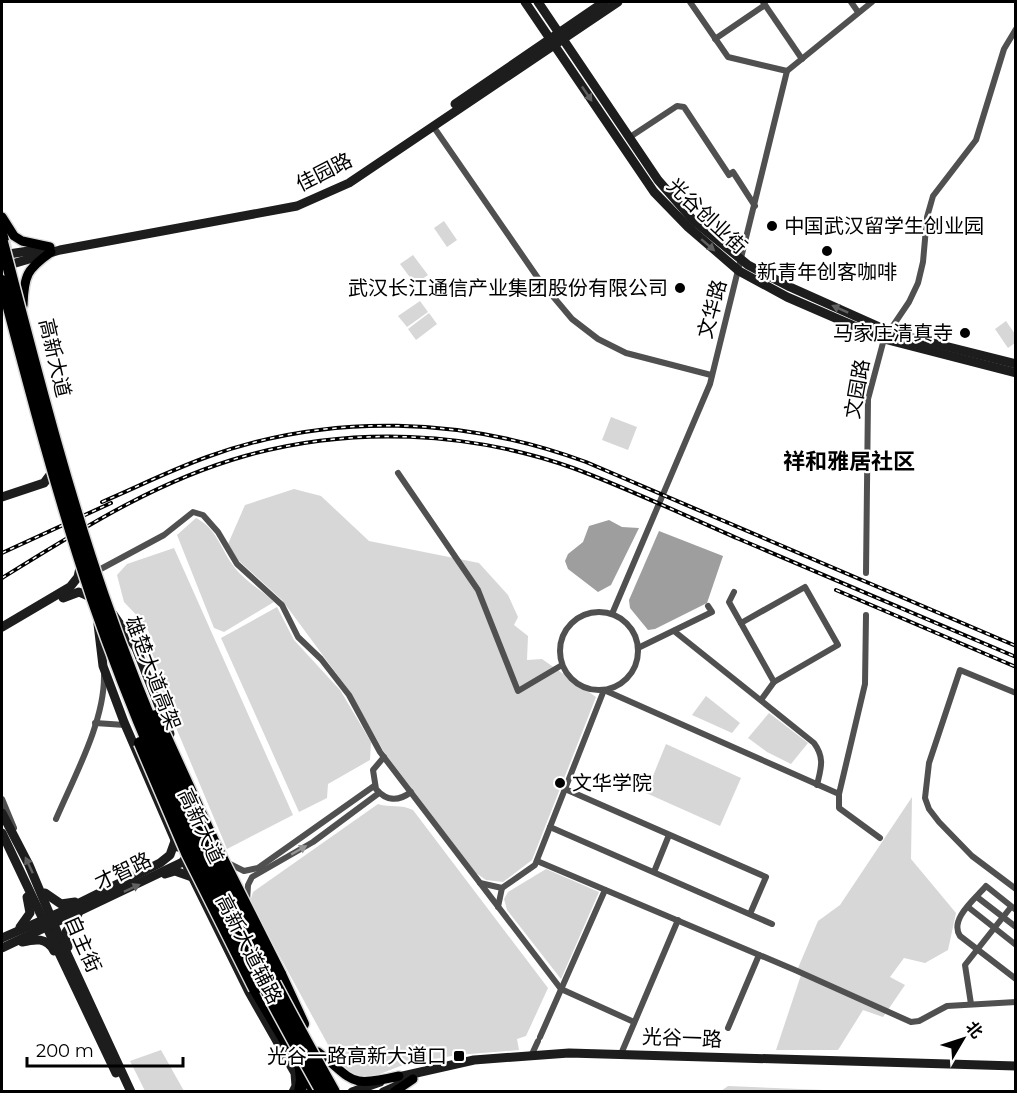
<svg xmlns="http://www.w3.org/2000/svg" width="1017" height="1093" font-family="Montserrat,'Noto Sans SC',sans-serif">
	<style>
		.green { fill: #d7d7d7 }
		.water { fill: #9e9e9e }
		.lines { fill: none; stroke-linecap: round; stroke-linejoin: round }
		.primary-casing { stroke: #dbdbdb; stroke-width: 12 }
		.highway-casing { stroke: #dbdbdb; stroke-width: 15 }
		.street { stroke: #505050; stroke-width: 6 }
		.secondary { stroke: #1d1d1d; stroke-width: 9 }
		.primary { stroke: #000; stroke-width: 9 }
		.highway { stroke: #000; stroke-width: 12 }
		.rail-casing { stroke: #000; stroke-width: 4 }
		.rail { stroke: #fff; stroke-width: 1.5; stroke-dasharray: 4.5; stroke-linecap: butt }
		.highway-bridge-casing { stroke: #dbdbdb; stroke-width: 15; stroke-linecap: butt }
		.highway-bridge { stroke: #000; stroke-width: 12 }
		.oneway { fill: #616161 }
		.oneway2 { fill: #969696 }
		.poi-dot { fill: #000; stroke: #fff; stroke-width: 2 }
		.labels { text-anchor: middle; stroke-width: 4.5; stroke-linejoin: round; paint-order: stroke }
		.street-label { font-size: 20px; fill: #000; stroke: #fff }
		.poi-label { font-size: 20px; fill: #000; stroke: #fff; text-anchor: end }
		.quarter-label { font-size: 22px; font-weight: bold; fill: #000; stroke: #fff }
	</style>
	<rect width="100%" height="100%" fill="#fff"/>
	<g class="green">
		<path d="M444 221 457 240 447 247 434 228Z"/>
		<path d="M413 255 428 275 415 284 400 264Z"/>
		<path d="M420 301 428 312 407 327 398 316Z"/>
		<path d="M429 313 437 324 416 340 408 329Z"/>
		<path d="M1006 321 1015 334V343L1008 348 995 329Z"/>
		<path d="M611 417 637 427 628 450 602 440Z"/>
		<path d="M294 489 321 496 369 541 479 563 508 595 518 617 514 625 528 636 527 660 542 659 596 697 532 860 503 882 486 880 476 873 384 752 350 692 282 600 238 560 228 544 245 505Z"/>
		<path d="M196 518C216 528 220 547 232 564 242 579 261 590 274 602L224 632 214 628 177 535Z"/>
		<path d="M174 548 293 815 227 849 143 649 156 647 145 624 124 602 117 575 127 564Z"/>
		<path d="M277 607 294 640 340 690 371 742 370 760 328 784 327 798 299 812 221 638Z"/>
		<path d="M706 696 740 723 732 733 692 715Z"/>
		<path d="M769 713 808 743 791 764 767 752 748 738Z"/>
		<path d="M666 744 741 778 720 826 646 793Z"/>
		<path d="M912 797 911 859 956 913 948 950 925 963 904 958 890 977 905 985 883 1017 863 1010 838 1050H776L801 975 798 968 818 921 840 905Z"/>
		<path d="M378 804C390 808 401 804 413 810L548 988 526 1036 517 1039 519 1050 457 1055 403 1065 367 1079 351 1074 333 1054 250 902 253 892Z"/>
		<path d="M546 869 599 892 561 979 507 910 504 899 508 892Z"/>
		<path d="M161 1050 184 1091H145L130 1061Z"/>
		<path d="M728 1086 824 1090 721 1091Z"/>
	</g>
	<g class="water">
		<path d="M609 520 622 527 639 528 611 585 598 592 568 569 565 561 568 554 583 542 589 526Z"/>
		<path d="M659 531 723 556 707 603 655 629 648 630 630 608 629 600Z"/>
	</g>
	<g class="lines">
		<defs>
			<g id="primary">
				<path d="M2 217 14 236 22 241 50 247"/>
				<path d="M2 230 6 248"/>
				<path d="M23 305C24 275 27 269 51 252"/>
				<path d="M318 1052C355 1081 348 1088 399 1076"/>
				<path d="M394 1092 413 1079"/>
			</g>
			<g id="highway">
				<path d="M280 974 303 1024"/>
				<path d="M255 989 315 1091"/>
				<path d="M300 1092 302 1080 301 1070"/>
			</g>
		</defs>
		<use href="#primary" class="primary-casing"/>
		<use href="#highway" class="highway-casing"/>
		<g class="street">
			<path d="M690 2 728 57 787 71"/>
			<path d="M763 2 802 59"/>
			<path d="M851 2 858 12"/>
			<path d="M715 39 765 5"/>
			<path d="M433 126 540 281 572 319 598 339 626 353 711 375"/>
			<path d="M630 137 677 106 684 107 729 175 733 172 755 206"/>
			<path d="M398 473 478 590 518 691 562 665"/>
			<path d="M97 571 164 535 193 512 203 515 218 532 237 564 282 605 298 637 321 659 349 695 380 752 561 989 634 1022"/>
			<path d="M866 573 868 399 884 339 909 302 918 283 923 262 927 217 933 196 976 140 1004 49 1016 29"/>
			<path d="M734 592 729 602 774 682 761 700"/>
			<circle cx="599" cy="651" r="39"/>
			<path d="M612 614 710 384 787 71 872 2"/>
			<path d="M741 623 805 587 838 645 774 682"/>
			<path d="M674 631 814 743C825 758 821 768 817 785"/>
			<path d="M638 648 712 612 708 606"/>
			<path d="M1016 693 960 670 929 763 925 798 929 809 939 822 972 856 1016 889"/>
			<path d="M95 723 125 725"/>
			<path d="M384 757 373 770 376 789C386 801 398 802 411 792"/>
			<path d="M565 789 766 877 750 914"/>
			<path d="M839 794V808L880 838"/>
			<path d="M2 799 14 828"/>
			<path d="M56 819C74 777 105 721 104 675"/>
			<path d="M550 827 772 924"/>
			<path d="M537 861 795 970 911 1022 919 1021 947 1006 1016 1002"/>
			<path d="M230 864 244 871 258 868 374 786"/>
			<path d="M654 872 669 835"/>
			<path d="M480 883 502 888"/>
			<path d="M977 897 1016 927"/>
			<path d="M247 901 248 885 252 877 313 842 379 793"/>
			<path d="M498 907 502 888 535 865 604 690 839 794 865 684 866 615"/>
			<path d="M968 907 1016 945"/>
			<path d="M1016 910 986 886C975 899 949 919 960 936L1016 979"/>
			<path d="M971 1004 965 965 1011 907"/>
			<path d="M728 1028 759 955"/>
			<path d="M540 1037 605 890"/>
			<path d="M532 1054 538 1041"/>
			<path d="M621 1054 678 920"/>
		</g>
		<g class="secondary">
			<path d="M525 2 654 192 688 227 739 271 787 297 884 339 1016 373"/>
			<path d="M538 2 658 180 693 220 748 265 790 287 893 333 1016 364"/>
			<path d="M455 104 604 2"/>
			<path d="M2 255 42 249"/>
			<path d="M2 267 60 250 297 206 349 183 618 2"/>
			<path d="M2 497 44 483 50 475"/>
			<path d="M63 598 79 592 90 597"/>
			<path d="M113 614 136 648 170 734"/>
			<path d="M98 624 103 666 124 722 178 847"/>
			<path d="M2 627 70 587 78 577 80 568"/>
			<path d="M2 813 29 865 58 934 131 1092"/>
			<path d="M2 833 116 1073"/>
			<path d="M184 860 249 992 295 1073 296 1086 293 1092"/>
			<path d="M165 874 175 871 192 877"/>
			<path d="M45 893 61 904 75 902"/>
			<path d="M20 927 30 913 27 897"/>
			<path d="M2 938 63 911 160 863 170 855 175 841"/>
			<path d="M22 942C35 939 47 937 54 951"/>
			<path d="M68 947 66 932 78 914"/>
			<path d="M2 948 189 859"/>
			<path d="M394 1078 474 1060 569 1053 1016 1066"/>
			<path d="M352 1092 380 1082"/>
			<path d="M383 1092 401 1084"/>
		</g>
		<use href="#primary" class="primary"/>
		<use href="#highway" class="highway"/>
		<defs>
			<g id="rail">
				<path d="M102 502C137 487 171 470 207 457 330 412 465 417 586 462L1016 646"/>
				<path d="M2 553 111 503"/>
				<path d="M2 578C80 530 156 481 245 456 351 426 469 431 573 468 629 489 684 515 739 539 831 578 923 618 1016 657"/>
				<path d="M836 590 1016 667"/>
			</g>
		</defs>
		<use href="#rail" class="rail-casing"/>
		<use href="#rail" class="rail"/>
		<defs>
			<g id="highway-bridge">
				<path d="M2 242C33 360 63 480 103 596 163 769 244 932 334 1092"/>
				<path d="M2 281C30 388 58 495 93 599 152 771 233 934 322 1092"/>
				<path d="M156 716 213 841 280 974"/>
				<path d="M140 743 187 853 255 989"/>
			</g>
		</defs>
		<use href="#highway-bridge" class="highway-bridge-casing"/>
		<use href="#highway-bridge" class="highway-bridge"/>
	</g>
	<defs><path id="oneway-solid" d="M-6-.8H1V-3.2L6.5 0L1 3.2V.8H-6Z" transform="scale(1.5)"/></defs>
	<g class="oneway">
		<use href="#oneway-solid" transform="translate(587 94) rotate(56)"/>
		<use href="#oneway-solid" transform="translate(708 245) rotate(41)"/>
		<use href="#oneway-solid" transform="translate(840 309) rotate(-156)"/>
		<use href="#oneway-solid" transform="translate(29 865) rotate(-115)"/>
		<use href="#oneway-solid" transform="translate(132 888) rotate(-25)"/>
	</g>
	<use class="oneway2" href="#oneway-solid" transform="translate(299 850) rotate(-30)"/>
	<g class="poi-dot">
		<circle cx="772" cy="226" r="6"/>
		<circle cx="827" cy="251" r="6"/>
		<circle cx="680" cy="288" r="6"/>
		<circle cx="965" cy="333" r="6"/>
		<circle cx="560" cy="783" r="6"/>
		<rect x="453" y="1050" width="12" height="12" rx="3"/>
	</g>
	<g class="labels">
		<g class="street-label">
			<text transform="translate(324 172) rotate(-27)" y="7">佳园路</text>
			<text transform="translate(707 216) rotate(43)" y="7">光谷创业街</text>
			<text transform="translate(712 309) rotate(-75)" y="7">文华路</text>
			<text transform="translate(55 358) rotate(77)" y="7">高新大道</text>
			<text transform="translate(857 389) rotate(-80)" y="7">文园路</text>
			<text transform="translate(153 673) rotate(69)" y="7">雄楚大道高架</text>
			<text transform="translate(201 826) rotate(65)" y="7">高新大道</text>
			<text transform="translate(123 871) rotate(-26)" y="7">才智路</text>
			<text transform="translate(83 944) rotate(66)" y="7">自主街</text>
			<text transform="translate(249 949) rotate(63)" y="7">高新大道辅路</text>
			<text transform="translate(682 1038) rotate(2)" y="7">光谷一路</text>
		</g>
		<g class="poi-label">
			<text x="784" y="233" text-anchor="start">中国武汉留学生创业园</text>
			<text x="827" y="279" text-anchor="middle">新青年创客咖啡</text>
			<text x="668" y="295">武汉长江通信产业集团股份有限公司</text>
			<text x="953" y="340">马家庄清真寺</text>
			<text x="572" y="790" text-anchor="start">文华学院</text>
			<text x="447" y="1063">光谷一路高新大道口</text>
		</g>
		<g class="quarter-label">
			<text x="849" y="469">祥和雅居社区</text>
		</g>
	</g>
	<rect width="1017" height="1093" fill="none" stroke="#000000" stroke-width="6"/>
	<g transform="translate(963 1039) rotate(51)" stroke="#ffffff" stroke-width="4.5" paint-order="stroke">
	<path d="M0-4.5L10 22L0 15L-10 22Z" fill="#000000"/>
	<text y="-9" font-size="16" font-weight="bold" text-anchor="middle" fill="#000000">北</text>
	</g>
	<path d="M27 1057v9h156v-9" fill="none" stroke="#000000" stroke-width="3"/>
	<text x="36" y="1057" font-size="18" fill="#000000" stroke="#ffffff" stroke-width="4.5" paint-order="stroke">200 m</text>
</svg>
